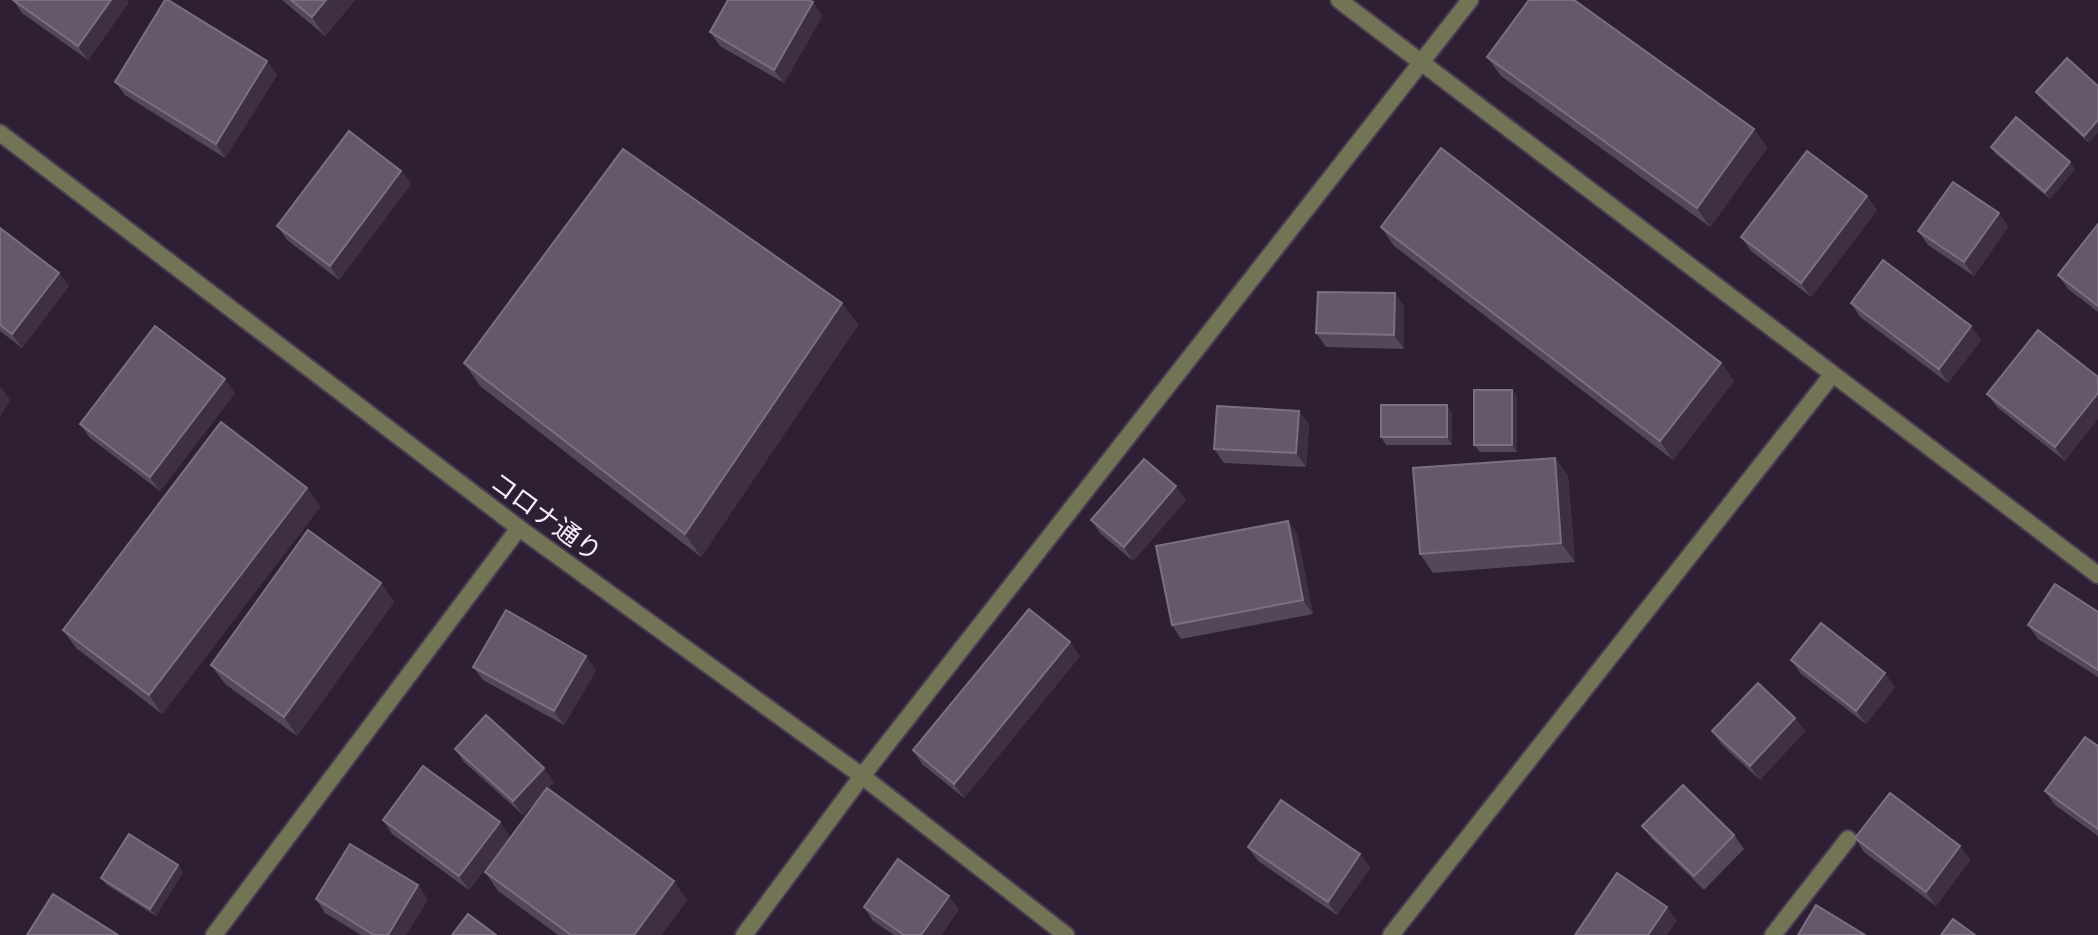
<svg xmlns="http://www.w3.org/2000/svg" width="2098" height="935" font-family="Cabin,'Noto Sans JP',sans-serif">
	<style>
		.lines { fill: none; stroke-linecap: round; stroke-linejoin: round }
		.service-casing { stroke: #4a3c51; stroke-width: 20 }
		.minor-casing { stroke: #4a3c51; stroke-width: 20 }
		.tertiary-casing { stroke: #4a3c51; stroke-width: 20 }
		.service { stroke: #727455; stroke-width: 16 }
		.minor { stroke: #727455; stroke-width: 16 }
		.tertiary { stroke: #727455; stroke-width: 16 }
		.wall { fill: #54465b }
		.shaded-wall { fill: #3e2f45 }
		.building { fill: #66586c; stroke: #7c6f83; stroke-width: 2 }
		.labels { text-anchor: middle; stroke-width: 6; stroke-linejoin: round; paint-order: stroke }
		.street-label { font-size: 26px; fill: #f7edfb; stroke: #2e1f35 }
	</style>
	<rect width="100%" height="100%" fill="#2e1f35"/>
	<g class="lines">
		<defs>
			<path id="service" d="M1773 935 1848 839"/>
			<g id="minor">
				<path d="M1339 0 2098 575"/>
				<path d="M862 776 1470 0"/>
				<path d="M214 935 519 528"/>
				<path d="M1391 935 1832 375"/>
			</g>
			<g id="tertiary">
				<path d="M0 133 519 528 862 776 1066 935"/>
				<path d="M744 935 862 776"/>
			</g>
		</defs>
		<use href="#service" class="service-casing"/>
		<use href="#minor" class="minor-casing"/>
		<use href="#tertiary" class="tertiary-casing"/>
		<use href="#service" class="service"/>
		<use href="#minor" class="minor"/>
		<use href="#tertiary" class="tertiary"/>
	</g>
	<g class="wall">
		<path d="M13 0 129 2 88 60 22 13Z"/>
		<path d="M282 0H355L325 36Z"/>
		<path d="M813 2 822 16 784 83 720 46 710 32Z"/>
		<path d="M1487 57 1754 129 1767 148 1710 227 1501 76Z"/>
		<path d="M2067 58 2089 143 2041 99 2036 92Z"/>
		<path d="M267 61 277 75 225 158 125 95 115 82Z"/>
		<path d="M1991 147 2075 169 2050 199 1996 154Z"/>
		<path d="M401 171 411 184 339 280 287 240 277 226Z"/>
		<path d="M1867 196 1877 210 1811 297 1751 251 1741 237Z"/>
		<path d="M1999 213 2008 227 1974 276 1928 245 1918 231Z"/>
		<path d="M2098 224V312L2068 289 2058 275Z"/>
		<path d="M1381 227 1721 363 1734 381 1673 460 1394 246Z"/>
		<path d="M0 228 59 273 69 286 22 348 0 331Z"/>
		<path d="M1395 293 1404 307V349L1326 347 1316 333Z"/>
		<path d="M842 303 858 325 701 557 480 386 464 363Z"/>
		<path d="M1851 303 1981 340 1948 383 1860 317Z"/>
		<path d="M2098 377 2065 461 1997 407 1987 394Z"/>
		<path d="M1512 390 1517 397V452H1480L1474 445Z"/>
		<path d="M235 393 160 491 90 438 80 424Z"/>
		<path d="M1447 405 1452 413V445H1386L1381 437Z"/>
		<path d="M1299 411 1309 425 1306 467 1224 463 1214 449Z"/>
		<path d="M1555 458 1568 476 1575 562 1433 573 1420 554Z"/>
		<path d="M307 488 320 507 162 714 76 648 63 630Z"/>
		<path d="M1186 500 1133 561 1101 534 1091 520Z"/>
		<path d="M1288 521 1297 534 1313 614 1181 639 1172 625Z"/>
		<path d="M381 583 394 602 297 736 225 684 211 665Z"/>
		<path d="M2098 612V677L2038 639 2028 625Z"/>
		<path d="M1080 656 964 798 922 764 913 750Z"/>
		<path d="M1791 660 1895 687 1866 724 1801 674Z"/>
		<path d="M473 667 596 670 564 725 483 680Z"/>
		<path d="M1795 718 1805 731 1760 780 1722 745 1712 731Z"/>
		<path d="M2098 746V836L2055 805 2045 791Z"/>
		<path d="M455 749 554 782 547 788 687 900 661 935H558L498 891 485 872 542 795 523 815 464 762Z"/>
		<path d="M383 820 510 836 469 890 392 834Z"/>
		<path d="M1642 826 1734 835 1744 849 1704 890 1652 839Z"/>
		<path d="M1855 838 1960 846 1970 860 1936 906 1864 852Z"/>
		<path d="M1248 847 1360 854 1370 868 1337 915 1258 861Z"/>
		<path d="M183 872 156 916 107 885 101 878Z"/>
		<path d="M316 899H428L406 935H361L325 913Z"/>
		<path d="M864 907 959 909 941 935H894L873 921Z"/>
	</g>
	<g class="shaded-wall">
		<path d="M111 0H127L129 2 88 60 78 46Z"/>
		<path d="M326 0H355L325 36 312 17Z"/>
		<path d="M813 2 822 16 784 83 774 70Z"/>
		<path d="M267 61 277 75 225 158 216 144Z"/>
		<path d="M2098 120V133L2089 143 2084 136Z"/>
		<path d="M1754 129 1767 148 1710 227 1697 208Z"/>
		<path d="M2070 162 2075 169 2050 199 2045 192Z"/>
		<path d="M401 171 411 184 339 280 330 266Z"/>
		<path d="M1867 196 1877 210 1811 297 1801 283Z"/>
		<path d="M1999 213 2008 227 1974 276 1964 262Z"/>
		<path d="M59 273 69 286 22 348 12 334Z"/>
		<path d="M1395 293 1404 307V349L1394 335Z"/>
		<path d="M842 303 858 325 701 557 685 534Z"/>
		<path d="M1971 326 1981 340 1948 383 1939 369Z"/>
		<path d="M1721 363 1734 381 1673 460 1660 441Z"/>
		<path d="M225 379 235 393 160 491 150 477Z"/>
		<path d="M1 387 10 400 0 417V388Z"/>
		<path d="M1512 390 1517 397V452L1512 445Z"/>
		<path d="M2098 393V419L2065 461 2055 447Z"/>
		<path d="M1447 405 1452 413V445L1447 437Z"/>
		<path d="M1299 411 1309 425 1306 467 1296 453Z"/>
		<path d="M1555 458 1568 476 1575 562 1561 543Z"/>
		<path d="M1176 486 1186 500 1133 561 1124 547Z"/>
		<path d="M307 488 320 507 162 714 149 695Z"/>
		<path d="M1288 521 1297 534 1313 614 1303 600Z"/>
		<path d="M381 583 394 602 297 736 284 717Z"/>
		<path d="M1070 642 1080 656 964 798 954 784Z"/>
		<path d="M586 656 596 670 564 725 554 711Z"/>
		<path d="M1885 673 1895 687 1866 724 1856 711Z"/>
		<path d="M1795 718 1805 731 1760 780 1750 766Z"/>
		<path d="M544 768 554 782 523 815 513 801Z"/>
		<path d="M500 822 510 836 469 890 459 876Z"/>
		<path d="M1960 846 1970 860 1936 906 1926 892Z"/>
		<path d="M1360 854 1370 868 1337 915 1328 902Z"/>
		<path d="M178 865 183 872 156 916 150 909Z"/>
		<path d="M674 881 687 900 661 935H634Z"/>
		<path d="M418 885 428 899 406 935H388Z"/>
		<path d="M949 896 959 909 941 935H921Z"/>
		<path d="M1667 907 1677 921 1667 935H1648Z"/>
	</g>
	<g class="building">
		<path d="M13 0H111L78 46Z"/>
		<path d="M165 0H168L267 61 216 144 115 82Z"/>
		<path d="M291 0H326L312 17Z"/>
		<path d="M728 0H809L813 2 774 70 710 32Z"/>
		<path d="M1529 0H1574L1754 129 1697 208 1487 57Z"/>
		<path d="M2067 58 2098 86V120L2084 136 2036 92Z"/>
		<path d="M2016 117 2070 162 2045 192 1991 147Z"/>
		<path d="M349 131 401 171 330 266 277 226Z"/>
		<path d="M1441 148 1721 363 1660 441 1381 227Z"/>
		<path d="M623 149 842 303 685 534 464 363Z"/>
		<path d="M1807 151 1867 196 1801 283 1741 237Z"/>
		<path d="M1953 182 1999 213 1964 262 1918 231Z"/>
		<path d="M2098 224V306L2058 275Z"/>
		<path d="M0 228 59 273 12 334 0 325Z"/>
		<path d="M1883 260 1971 326 1939 369 1851 303Z"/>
		<path d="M1318 292 1395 293 1394 335 1316 333Z"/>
		<path d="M155 326 225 379 150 477 80 424Z"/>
		<path d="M2038 330 2098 377V393L2055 447 1987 394Z"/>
		<rect x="1474" y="390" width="38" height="55"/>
		<rect x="1381" y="405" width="66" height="32"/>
		<path d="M1217 406 1299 411 1296 453 1214 449Z"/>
		<path d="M221 422 307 488 149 695 63 630Z"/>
		<path d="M1555 458 1561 543 1420 554 1413 468Z"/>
		<path d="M1144 459 1176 486 1124 547 1091 520Z"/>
		<path d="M1288 521 1303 600 1172 625 1156 546Z"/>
		<path d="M308 530 381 583 284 717 211 665Z"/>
		<path d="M2055 584 2098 612V670L2028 625Z"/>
		<path d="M1029 609 1070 642 954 784 913 750Z"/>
		<path d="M506 610 586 656 554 711 473 667Z"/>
		<path d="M1821 623 1885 673 1856 711 1791 660Z"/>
		<path d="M1758 683 1795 718 1750 766 1712 731Z"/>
		<path d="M486 715 544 768 513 801 455 749Z"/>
		<path d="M2085 737 2098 746V829L2045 791Z"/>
		<path d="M423 766 500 822 459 876 383 820Z"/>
		<path d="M1683 785 1734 835 1694 876 1642 826Z"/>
		<path d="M547 788 674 881 634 935H571L485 872Z"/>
		<path d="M1890 793 1960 846 1926 892 1855 838Z"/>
		<path d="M1281 800 1360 854 1328 902 1248 847Z"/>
		<path d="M129 834 178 865 150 909 101 878Z"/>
		<path d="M350 844 418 885 388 935H374L316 899Z"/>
		<path d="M898 859 949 896 921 935H904L864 907Z"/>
		<path d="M1617 873 1667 907 1648 935H1575Z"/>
		<path d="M53 894 118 935H27Z"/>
		<path d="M1816 905 1865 935H1798Z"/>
		<path d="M468 914 496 935H452Z"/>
		<path d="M1953 919 1975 935H1941Z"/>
	</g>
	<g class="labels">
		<g class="street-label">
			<text transform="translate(546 517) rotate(36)" y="9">コロナ通り</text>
		</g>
	</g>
</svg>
